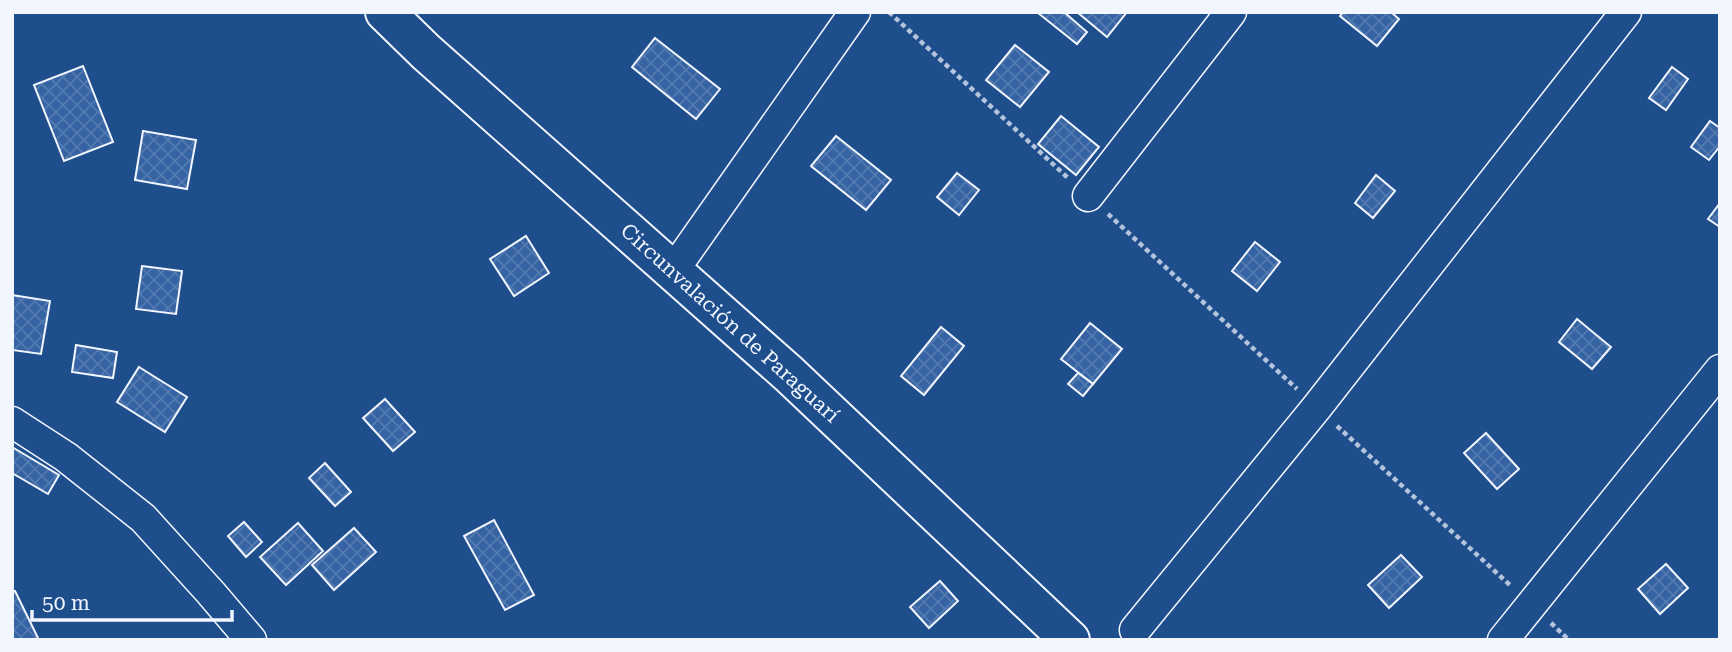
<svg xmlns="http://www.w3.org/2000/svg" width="1732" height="652" font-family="'Roboto Serif',serif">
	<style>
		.building { fill: url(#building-cross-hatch); stroke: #f2f6ff; stroke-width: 2 }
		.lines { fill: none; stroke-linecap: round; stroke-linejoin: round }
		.minor-casing { stroke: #f2f6ff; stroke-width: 33 }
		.highway-casing { stroke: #f2f6ff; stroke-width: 42 }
		.path { stroke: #b3c4dc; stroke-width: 4.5; stroke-dasharray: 5 3.5; stroke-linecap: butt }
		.minor { stroke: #1f4e8c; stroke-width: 30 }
		.highway { stroke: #1f4e8c; stroke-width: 38 }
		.labels { text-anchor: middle; stroke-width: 5; stroke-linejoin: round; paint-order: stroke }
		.street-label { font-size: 21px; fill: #f2f6ff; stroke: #1f4e8c }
	</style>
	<defs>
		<pattern id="building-cross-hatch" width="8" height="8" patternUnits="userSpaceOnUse" patternTransform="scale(1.75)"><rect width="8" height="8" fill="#3563a3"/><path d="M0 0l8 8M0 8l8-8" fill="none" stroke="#537ab1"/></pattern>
	</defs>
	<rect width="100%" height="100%" fill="#1f4e8c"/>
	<g class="building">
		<path d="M1064 12 1087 32 1077 44 1038 13Z"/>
		<path d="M1077 12H1127L1107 37Z"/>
		<path d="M1343 12H1391L1399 19 1377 46 1340 16Z"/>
		<path d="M655 38 720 89 696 119 632 67Z"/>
		<path d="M1015 45 1049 72 1020 107 986 80Z"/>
		<path d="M83 66 113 142 64 161 34 85Z"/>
		<path d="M1672 67 1688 79 1666 110 1649 98Z"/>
		<path d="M1061 116 1099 147 1076 175 1038 144Z"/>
		<path d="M1710 121 1720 128V146L1709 160 1691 147Z"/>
		<path d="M143 131 196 140 187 189 135 180Z"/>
		<path d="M836 136 891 180 866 210 811 166Z"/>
		<path d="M957 173 979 190 959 215 937 197Z"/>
		<path d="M1376 175 1395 191 1373 218 1355 203Z"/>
		<path d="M1720 203V227L1708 219Z"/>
		<path d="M526 236 549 273 514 296 490 259Z"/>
		<path d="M1255 242 1280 262 1257 291 1232 271Z"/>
		<path d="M142 266 182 271 176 314 136 309Z"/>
		<path d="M12 295 50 301 41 354 12 350Z"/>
		<path d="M1577 319 1611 347 1592 369 1559 342Z"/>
		<path d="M1090 323 1122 349 1093 384 1061 359Z"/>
		<path d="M941 327 964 346 924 395 901 376Z"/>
		<path d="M76 345 117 352 113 378 72 372Z"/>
		<path d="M139 367 187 397 165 432 117 402Z"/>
		<path d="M1078 373 1093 384 1083 396 1068 384Z"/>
		<path d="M385 399 415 432 393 451 363 418Z"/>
		<path d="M1486 433 1519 469 1497 489 1464 453Z"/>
		<path d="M12 447 59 475 48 494 12 473Z"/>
		<path d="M325 463 351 492 335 506 309 478Z"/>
		<path d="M494 520 534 595 505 610 464 536Z"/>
		<path d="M244 522 262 542 246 557 228 536Z"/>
		<path d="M298 523 323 551 286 585 260 557Z"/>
		<path d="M354 528 376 552 334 590 312 565Z"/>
		<path d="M1401 555 1422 577 1389 608 1368 585Z"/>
		<path d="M1666 564 1688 588 1660 614 1638 589Z"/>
		<path d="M940 581 958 601 929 628 910 607Z"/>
		<path d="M15 591 39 640H12V592Z"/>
	</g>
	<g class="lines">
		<defs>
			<g id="minor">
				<path d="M1088 196 1231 12"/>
				<path d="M673 271 855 12"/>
				<path d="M12 422 66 457 143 518 211 593 251 640"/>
				<path d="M1135 630 1317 407 1626 12"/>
				<path d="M1503 640 1720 370"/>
			</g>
			<path id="highway" d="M385 12 426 52 789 374 1070 640"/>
		</defs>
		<use href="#minor" class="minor-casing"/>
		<use href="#highway" class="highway-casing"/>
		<g class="path">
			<path d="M889 12 1068 178"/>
			<path d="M1108 214 1297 389"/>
			<path d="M1337 426 1511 586"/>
			<path d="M1551 623 1569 640"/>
		</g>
		<use href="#minor" class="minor"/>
		<use href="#highway" class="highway"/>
	</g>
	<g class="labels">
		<g class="street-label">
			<text transform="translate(730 323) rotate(42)" y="7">Circunvalación de Paraguarí</text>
		</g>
	</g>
	<rect width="1732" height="652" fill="none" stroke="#f2f6ff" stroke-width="28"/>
	<path d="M32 610v10h200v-10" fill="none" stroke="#f2f6ff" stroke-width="3.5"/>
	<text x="42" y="610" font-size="21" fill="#f2f6ff" stroke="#1f4e8c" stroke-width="5" paint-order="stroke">50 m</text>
</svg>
